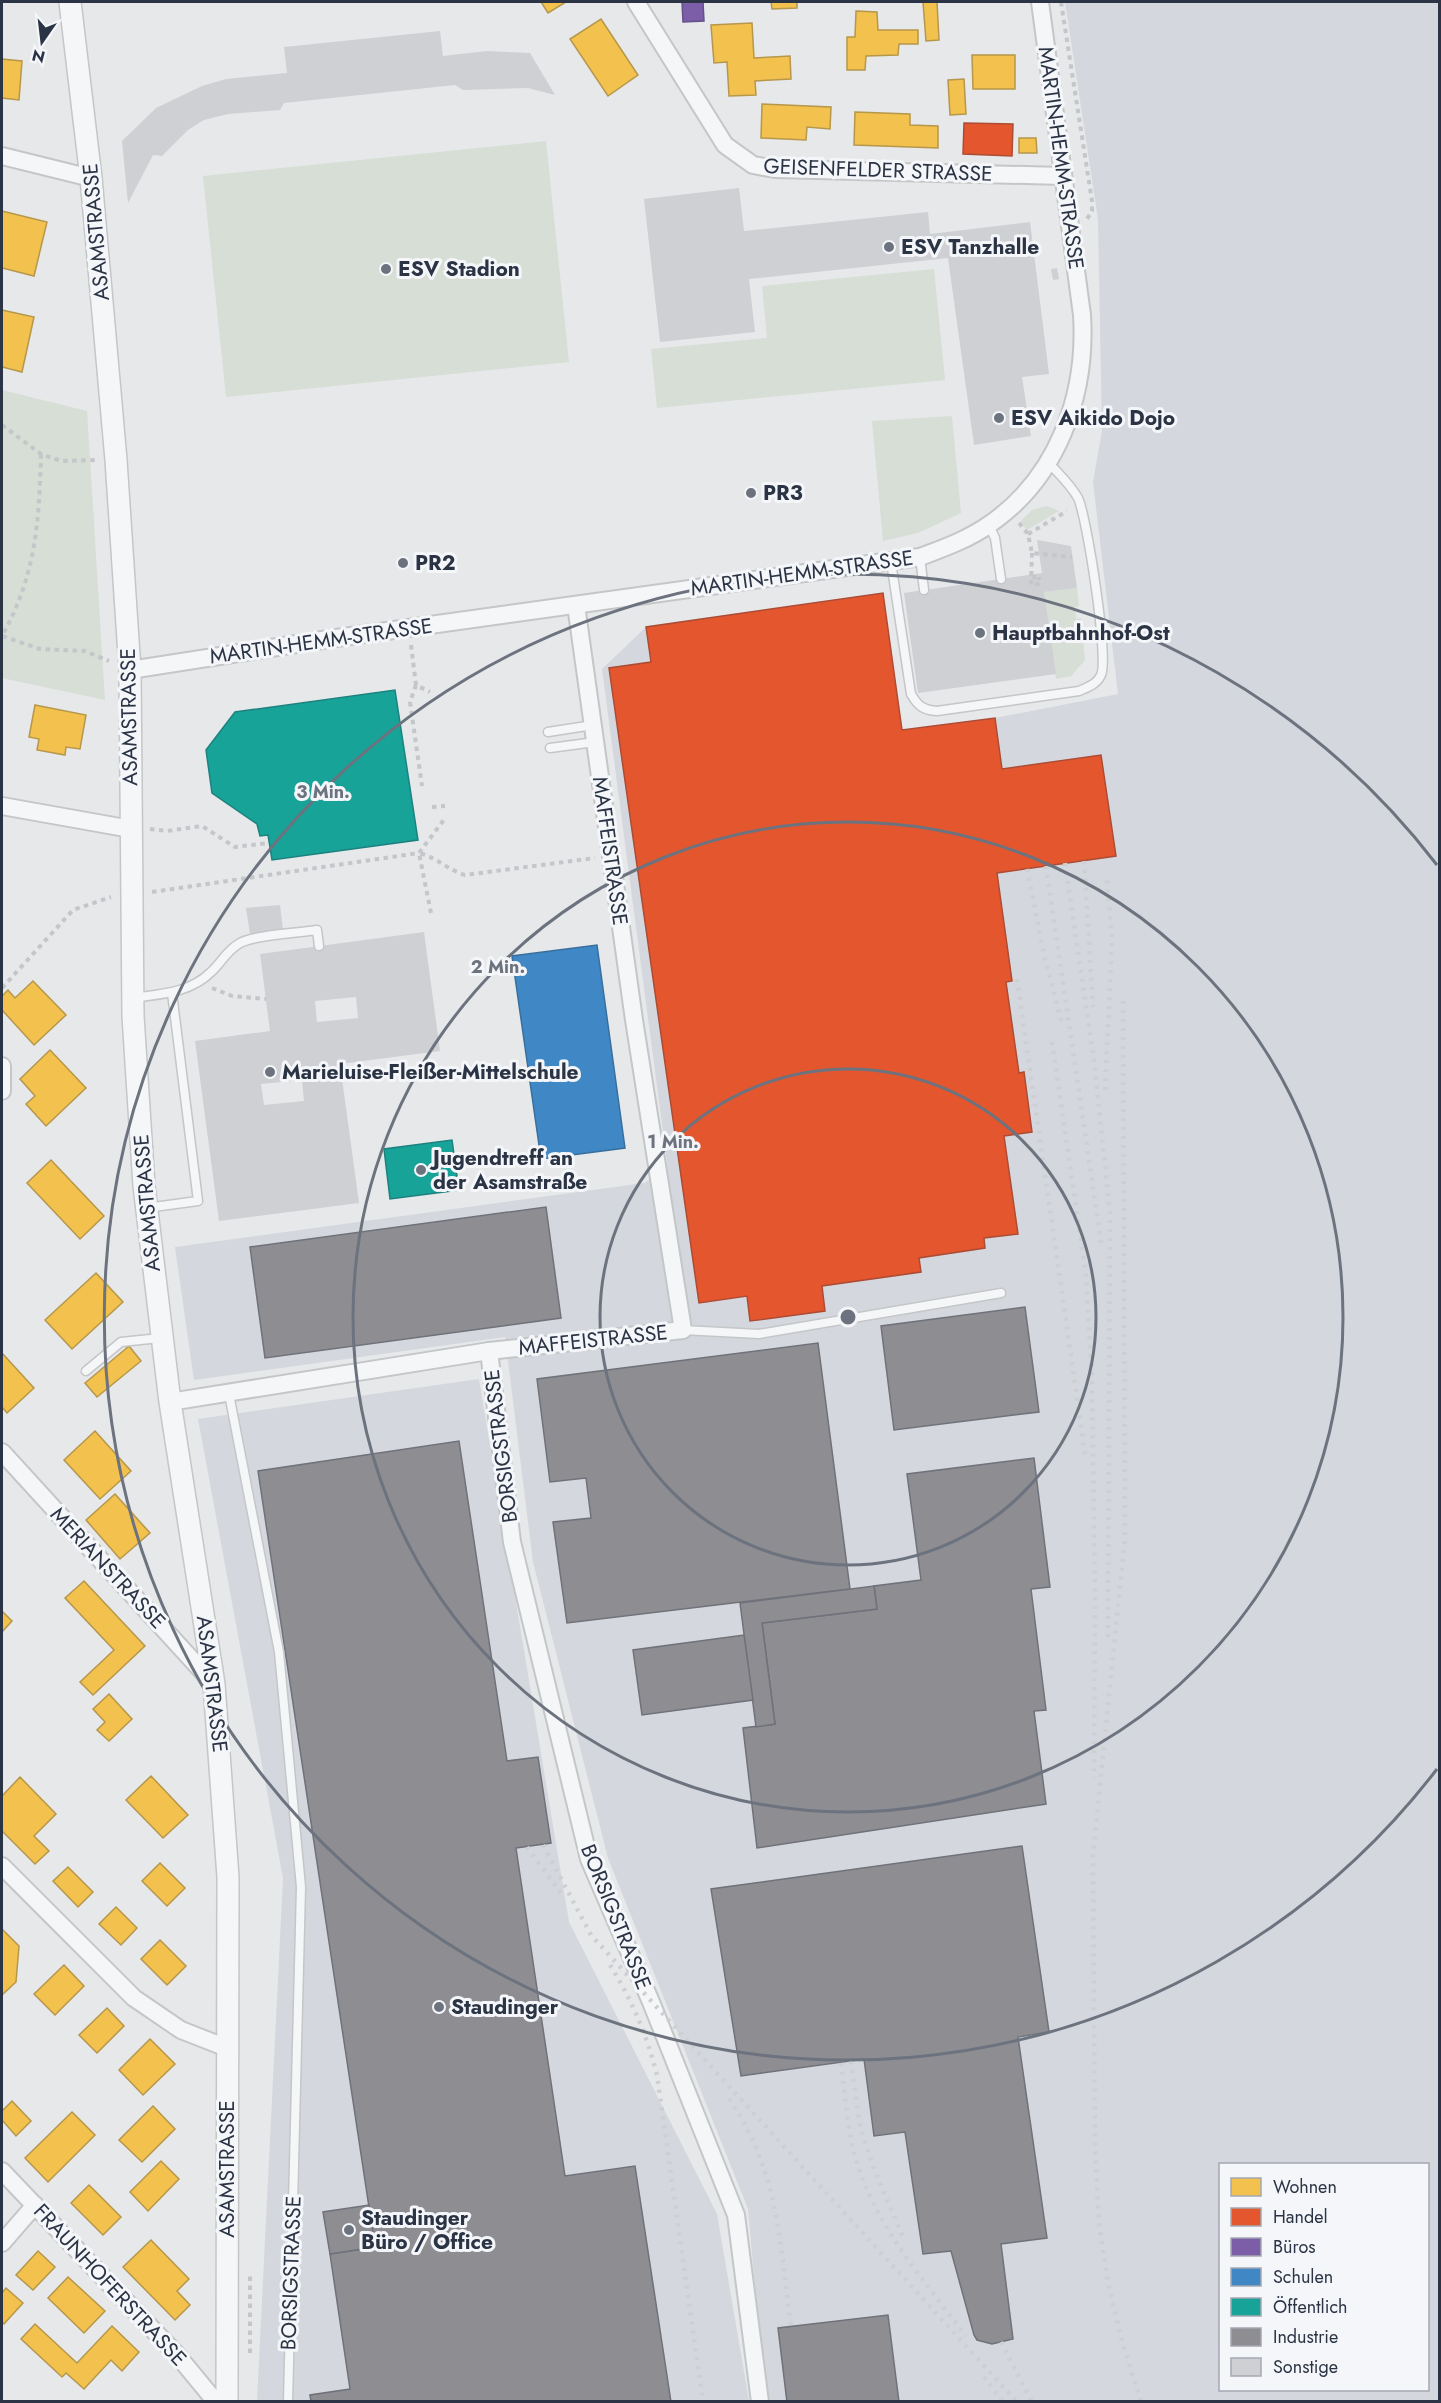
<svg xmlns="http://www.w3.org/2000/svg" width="1441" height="2403" font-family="Jost,sans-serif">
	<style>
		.built { fill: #d4d7dd; fill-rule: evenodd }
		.green { fill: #d6ded6 }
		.homes { fill: #f2c14e; stroke: #b6974b; stroke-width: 1.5 }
		.shops { fill: #e4572e; stroke: #ac4c35; stroke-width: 1.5 }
		.offices { fill: #7b5ea7; stroke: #63518a; stroke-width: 1.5 }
		.schools { fill: #3f88c5; stroke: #396f9f; stroke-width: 1.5 }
		.public { fill: #17a398; stroke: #1d827f; stroke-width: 1.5 }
		.industry { fill: #8d8d92; stroke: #70727b; stroke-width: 1.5 }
		.building { fill: #ced0d3; fill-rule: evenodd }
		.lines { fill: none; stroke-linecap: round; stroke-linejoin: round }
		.service-casing { stroke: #c4c6c8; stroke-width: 11 }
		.minor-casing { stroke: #c4c6c8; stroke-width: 20 }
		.tertiary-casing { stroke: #c4c6c8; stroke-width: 24 }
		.path { stroke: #c5c6ca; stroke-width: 4; stroke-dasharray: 4.5 4.5; stroke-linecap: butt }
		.service { stroke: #f5f6f7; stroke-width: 8 }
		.minor { stroke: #f5f6f7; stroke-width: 16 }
		.tertiary { stroke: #f5f6f7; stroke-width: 21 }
		.rail { stroke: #cecfd2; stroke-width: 4.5; stroke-dasharray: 3 6; stroke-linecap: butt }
		.ring { fill: none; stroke: #6c737f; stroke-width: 3 }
		.poi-dot { fill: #6c737f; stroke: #f4f6f9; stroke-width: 2 }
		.labels { text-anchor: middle; stroke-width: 6; stroke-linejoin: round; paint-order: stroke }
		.street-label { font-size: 21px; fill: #2b3445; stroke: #f4f6f9 }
		.poi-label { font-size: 21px; font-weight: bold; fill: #2b3445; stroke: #f4f6f9; text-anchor: start }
		.centre { fill: #6c737f; stroke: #f4f6f9; stroke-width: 3 }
		.ring-label { font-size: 18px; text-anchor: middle; font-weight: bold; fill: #6c737f; stroke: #f4f6f9; stroke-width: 6; stroke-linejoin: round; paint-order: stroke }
	</style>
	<rect width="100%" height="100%" fill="#e6e8ea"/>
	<g class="built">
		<path d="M1065 2H1439V2401H765L748 2209 608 1858 533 1562 505 1337 194 1380 175 1247 644 1183 668 1170 602 669 646 627 883 593 902 730 995 718 1118 694 1093 482 1102 431 1098 219ZM1220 2164H1428V2390H1220Z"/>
		<path d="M479 1379 569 1922 717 2214 749 2401H257L283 1878 198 1419Z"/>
	</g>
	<g class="green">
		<path d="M546 141 569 362 226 397 203 176Z"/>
		<path d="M934 269 945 380 657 408 651 349 767 338 762 286Z"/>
		<path d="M2 390 87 411 105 700 2 678Z"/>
		<path d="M952 416 961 513 918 533 883 541 872 421Z"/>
		<path d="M1047 506 1059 511 1027 530 1020 522 1032 510Z"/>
		<path d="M1077 588 1079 606 1075 607 1076 619 1081 618 1085 660 1071 676 1056 679 1044 592Z"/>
	</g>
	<g class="homes">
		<path d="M541 2H566L548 13Z"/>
		<path d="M771 2H797V8L772 9Z"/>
		<path d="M923 2H937L939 40 926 41Z"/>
		<path d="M856 11 877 12 878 30H918V44H899L898 55 866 56 865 70H847V37H855Z"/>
		<path d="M601 19 638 75 608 96 570 39Z"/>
		<path d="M752 23 754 58 790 56 791 79 755 81 756 95 729 96 727 62 714 63 711 25Z"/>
		<path d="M972 55H1015V89H973Z"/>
		<path d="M2 59 22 61 19 100 2 98Z"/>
		<path d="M964 79 966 114 950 115 948 80Z"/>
		<path d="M762 104 831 107 830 129 807 127 806 140 761 138Z"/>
		<path d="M855 112 910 114V125L938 126V148L854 145Z"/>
		<path d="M1019 138H1036L1037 153H1019Z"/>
		<path d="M2 211 47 222 34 276 2 268Z"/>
		<path d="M2 310 34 317 22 372 2 367Z"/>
		<path d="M35 705 86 715 80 749 66 747 65 755 37 750 39 739 29 737Z"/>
		<path d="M33 981 66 1015 34 1045 2 1010V996L8 990 15 998Z"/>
		<path d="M50 1050 86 1088 46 1126 26 1104 35 1096 20 1079Z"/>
		<path d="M51 1160 104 1216 80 1239 27 1183Z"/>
		<path d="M96 1273 123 1302 72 1349 45 1320Z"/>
		<path d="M129 1346 141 1361 97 1397 85 1383Z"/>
		<path d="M2 1353 34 1388 7 1413 2 1407Z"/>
		<path d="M95 1431 131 1471 100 1499 64 1460Z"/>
		<path d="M115 1494 150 1533 120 1559 86 1520Z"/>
		<path d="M84 1581 145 1646 93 1695 80 1682 114 1650 65 1598Z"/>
		<path d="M2 1611 12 1621 2 1632Z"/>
		<path d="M109 1694 132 1719 109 1741 97 1730 105 1722 93 1709Z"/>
		<path d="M151 1776 188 1815 163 1838 126 1800Z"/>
		<path d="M20 1777 56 1814 34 1836 49 1851 35 1864 2 1831V1796Z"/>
		<path d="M160 1863 185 1888 167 1906 142 1881Z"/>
		<path d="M68 1867 93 1892 78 1907 53 1881Z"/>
		<path d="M116 1907 137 1928 121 1945 99 1924Z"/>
		<path d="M2 1929 19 1946 16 1982 2 1995Z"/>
		<path d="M160 1940 186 1966 167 1985 141 1959Z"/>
		<path d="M64 1965 84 1986 55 2015 34 1994Z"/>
		<path d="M107 2008 124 2026 97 2053 79 2035Z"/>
		<path d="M150 2039 175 2064 143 2095 119 2070Z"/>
		<path d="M12 2101 31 2121 16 2136 2 2120V2111Z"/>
		<path d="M153 2106 175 2129 142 2162 119 2140Z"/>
		<path d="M72 2112 95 2135 48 2182 25 2158Z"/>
		<path d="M161 2161 179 2179 148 2211 130 2192Z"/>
		<path d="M89 2185 121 2217 103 2235 71 2203Z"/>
		<path d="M151 2240 189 2279 177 2291 190 2305 175 2320 123 2267Z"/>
		<path d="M38 2251 55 2267 33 2290 16 2275Z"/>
		<path d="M68 2277 105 2311 84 2333 48 2298Z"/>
		<path d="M6 2288 23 2303 4 2324 2 2322V2293Z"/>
		<path d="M35 2324 77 2363 112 2326 139 2352 122 2371 111 2360 84 2389 66 2373 62 2377 21 2339Z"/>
	</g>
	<g class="shops">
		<path d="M964 123 1013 124 1012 156 963 154Z"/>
		<path d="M883 593 902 730 995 718 1002 769 1101 755 1116 856 997 873 1012 981 1006 982 1019 1073 1024 1072 1032 1132 1004 1136 1018 1234 984 1238 985 1248 919 1258 921 1272 822 1286 825 1311 750 1321 747 1296 699 1303 609 668 651 662 646 627Z"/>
	</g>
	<path class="offices" d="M682 2H703L704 21 683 22Z"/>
	<path class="schools" d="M597 945 625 1148 541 1159 512 956Z"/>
	<g class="public">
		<path d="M395 690 418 840 272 860 268 835 260 836 257 824 212 793 206 750 235 712Z"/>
		<path d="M452 1140 459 1190 390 1199 384 1149Z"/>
	</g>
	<g class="industry">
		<path d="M546 1207 561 1318 265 1358 250 1247Z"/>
		<path d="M1025 1307 1039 1412 894 1430 881 1326Z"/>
		<path d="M818 1343 850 1589 567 1623 553 1522 591 1518 586 1478 550 1482 537 1379Z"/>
		<path d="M459 1441 507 1761 538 1757 551 1843 516 1848 565 2176 635 2166 671 2402H311L310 2395 350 2389 330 2254 375 2247 258 1471Z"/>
		<path d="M1034 1458 1050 1587 1031 1589 1046 1710 1034 1711 1046 1804 757 1848 743 1728 775 1724 762 1623 877 1609 874 1586 921 1580 907 1474Z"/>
		<path d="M874 1586 877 1609 762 1623 775 1724 756 1727 740 1603Z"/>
		<path d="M744 1635 753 1700 642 1715 633 1650Z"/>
		<path d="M1022 1846 1049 2032 1018 2037 1047 2238 1001 2244 1013 2339 992 2344 977 2340 974 2335 951 2251 923 2254 905 2132 874 2136 864 2059 741 2076 711 1889Z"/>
		<path d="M369 2205 375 2247 330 2254 323 2212Z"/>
		<path d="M888 2315 899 2402H787L778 2328Z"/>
	</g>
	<g class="building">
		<path d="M440 31 443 56 487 51 530 53 555 95 528 88 463 90 455 85 284 103 280 110 228 114 204 120 188 130 162 156 153 155 128 203 122 141 156 108 202 86 226 79 287 73 284 47Z"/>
		<path d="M739 188 744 231 928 212 930 234 1030 222 1049 374 1022 377 1031 436 974 445 948 258 749 279 755 332 660 342 644 199Z"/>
		<path d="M1057 268 1059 279 1053 280 1051 269Z"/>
		<path d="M1037 540 1071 546 1077 588 1044 592 1056 674 918 693 904 593 1042 573Z"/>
		<path d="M280 905 283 930 250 934 246 908Z"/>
		<path d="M424 932 440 1051 340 1064 359 1203 219 1221 195 1041 270 1031 260 954ZM356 997 358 1018 317 1022 315 1001ZM302 1080 304 1101 264 1105 261 1084Z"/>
	</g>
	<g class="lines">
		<defs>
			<g id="service">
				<path d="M989 525 995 538 1001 579"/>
				<path d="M920 557 924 590"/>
				<path d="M891 562 911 694C918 706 923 710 937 711L1079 691C1088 687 1097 684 1101 675 1109 659 1087 517 1078 498 1071 485 1059 474 1049 463"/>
				<path d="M548 732 593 725"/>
				<path d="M550 748 595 742"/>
				<path d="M133 998C161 994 190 993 211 972 222 962 226 951 240 943 254 935 299 933 317 930L319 946"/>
				<path d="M146 1208 198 1201 172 993"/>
				<path d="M683 1330 759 1334 1001 1293"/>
				<path d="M86 1371 121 1342 160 1338"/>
				<path d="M229 1394 279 1652 301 1887 288 2402"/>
			</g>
			<g id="minor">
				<path d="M636 2 725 145 753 165 775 169 1063 176"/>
				<path d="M2 156 91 178"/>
				<path d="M130 670 322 640 920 557C944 548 969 539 990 524 1058 477 1087 395 1082 315L1040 2"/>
				<path d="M2 806 131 829"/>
				<path d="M2 1066V1091"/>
				<path d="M489 1351 512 1542 589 1859 651 2002 736 2215 760 2402"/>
				<path d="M170 1402 489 1351 683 1330 634 1020 576 605"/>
				<path d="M2 1452 214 1684"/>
				<path d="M2 1866 134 1998 181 2030 227 2048"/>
				<path d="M2 2171 178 2356 216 2402"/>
				<path d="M2 2243 35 2205"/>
			</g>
			<path id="tertiary" d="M70 2 91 178 116 460 130 670 133 1016 144 1186 170 1402 214 1684 228 1877 227 2402"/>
		</defs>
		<use href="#service" class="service-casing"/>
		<use href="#minor" class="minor-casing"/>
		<use href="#tertiary" class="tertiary-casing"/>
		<g class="path">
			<path d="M1061 2 1092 201V211L1087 219"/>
			<path d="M2 425 41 454 61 461 98 460"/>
			<path d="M41 454C39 523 36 575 2 636L40 649 85 651 109 661"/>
			<path d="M1019 523 1028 534 1032 553 1072 557"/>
			<path d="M1028 534 1067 511"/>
			<path d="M1032 553 1031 585 1040 584 1039 577"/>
			<path d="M1034 575 1036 584"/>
			<path d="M411 645 416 685 430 692"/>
			<path d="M416 685 410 702 422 786"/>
			<path d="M432 807 445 806"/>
			<path d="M150 829 167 831 202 826 235 847 269 843"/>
			<path d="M152 892 419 853 446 817"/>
			<path d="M431 913 419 853C436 857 448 870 465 875L595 858"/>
			<path d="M2 988 73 910 111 897"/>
			<path d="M212 988 232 996 266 999"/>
			<path d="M250 2353V2276"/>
		</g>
		<use href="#service" class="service"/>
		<use href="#minor" class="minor"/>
		<use href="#tertiary" class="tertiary"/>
		<g class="rail">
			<path d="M1084 861 1093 1007"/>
			<path d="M1065 863 1094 1061 1110 1212 1108 1637"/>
			<path d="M1046 866 1102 1249"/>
			<path d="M1027 869 1044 955 1063 1027"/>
			<path d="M1017 979 1085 1454"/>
			<path d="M1123 1001 1125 1538 1093 1855 1095 2148 1099 2224 1108 2283 1122 2341 1141 2402"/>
			<path d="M1052 1042 1086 1275 1092 1379 1095 1598 1094 1778"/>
			<path d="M1105 1090 1112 940 1107 880"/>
			<path d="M543 1845 591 1935 1017 2402"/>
			<path d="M527 1847 561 1893"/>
			<path d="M610 1965C633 2002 646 2033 657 2075L703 2402"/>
			<path d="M851 2061 860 2126 873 2167 904 2239"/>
			<path d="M841 2063C845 2090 846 2118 852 2144 868 2218 922 2278 966 2336"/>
			<path d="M729 2099C779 2170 780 2245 791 2327"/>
			<path d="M1001 2342 1032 2402"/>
			<path d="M984 2377 1003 2402"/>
		</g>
	</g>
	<g class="ring">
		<circle cx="848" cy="1317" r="248"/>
		<circle cx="848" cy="1317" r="495"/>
		<path d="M1437 1769A743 743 0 1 1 1437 865"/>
	</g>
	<g class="poi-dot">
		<circle cx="889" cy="247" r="6"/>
		<circle cx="386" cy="269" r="6"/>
		<circle cx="999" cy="418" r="6"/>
		<circle cx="751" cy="493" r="6"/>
		<circle cx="403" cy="563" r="6"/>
		<circle cx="980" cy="633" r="6"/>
		<circle cx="270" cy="1072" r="6"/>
		<circle cx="421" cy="1170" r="6"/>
		<circle cx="439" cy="2007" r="6"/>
		<circle cx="349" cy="2230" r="6"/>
	</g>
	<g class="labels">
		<g class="street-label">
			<text transform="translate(1061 158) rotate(82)" y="7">MARTIN-HEMM-STRASSE</text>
			<text transform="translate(878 170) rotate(2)" y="7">GEISENFELDER STRASSE</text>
			<text transform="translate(96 232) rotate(-95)" y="7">ASAMSTRASSE</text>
			<text transform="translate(802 573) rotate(-8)" y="7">MARTIN-HEMM-STRASSE</text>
			<text transform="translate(321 641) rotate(-8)" y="7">MARTIN-HEMM-STRASSE</text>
			<text transform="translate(129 717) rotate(-91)" y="7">ASAMSTRASSE</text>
			<text transform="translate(610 851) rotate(82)" y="7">MAFFEISTRASSE</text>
			<text transform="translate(147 1203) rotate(-95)" y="7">ASAMSTRASSE</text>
			<text transform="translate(593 1340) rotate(-6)" y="7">MAFFEISTRASSE</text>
			<text transform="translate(501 1446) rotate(-97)" y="7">BORSIGSTRASSE</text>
			<text transform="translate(108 1568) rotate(47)" y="7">MERIANSTRASSE</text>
			<text transform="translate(212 1684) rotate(83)" y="7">ASAMSTRASSE</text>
			<text transform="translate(616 1917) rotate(68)" y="7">BORSIGSTRASSE</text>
			<text transform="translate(227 2169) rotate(-90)" y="7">ASAMSTRASSE</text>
			<text transform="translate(291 2273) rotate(-88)" y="7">BORSIGSTRASSE</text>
			<text transform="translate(110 2285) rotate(47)" y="7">FRAUNHOFERSTRASSE</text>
		</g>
		<g class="poi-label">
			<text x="901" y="254">ESV Tanzhalle</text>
			<text x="398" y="276">ESV Stadion</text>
			<text x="1011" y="425">ESV Aikido Dojo</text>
			<text x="763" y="500">PR3</text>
			<text x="415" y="570">PR2</text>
			<text x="992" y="640">Hauptbahnhof-Ost</text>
			<text x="282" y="1079">Marieluise-Fleißer-Mittelschule</text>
			<text x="433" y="1165">Jugendtreff an<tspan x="433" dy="24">der Asamstraße</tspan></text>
			<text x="451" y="2014">Staudinger</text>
			<text x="361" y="2225">Staudinger<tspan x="361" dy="24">Büro / Office</tspan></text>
		</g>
	</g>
	<circle cx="848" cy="1317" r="9" class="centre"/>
	<g class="ring-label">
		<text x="323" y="798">3 Min.</text>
		<text x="498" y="973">2 Min.</text>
		<text x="673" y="1148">1 Min.</text>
	</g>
	<rect width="1441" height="2403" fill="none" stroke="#2b3445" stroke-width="6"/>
	<rect x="1219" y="2163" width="210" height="228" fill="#f4f6f9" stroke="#a4a8b1" stroke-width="1.5"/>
	<rect x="1231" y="2178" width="30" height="18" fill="#f2c14e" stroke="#a4a8b1" stroke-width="1.5"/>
	<text x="1273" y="2193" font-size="18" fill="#2b3445">Wohnen</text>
	<rect x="1231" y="2208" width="30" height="18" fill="#e4572e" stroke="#a4a8b1" stroke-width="1.5"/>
	<text x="1273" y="2223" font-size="18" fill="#2b3445">Handel</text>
	<rect x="1231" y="2238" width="30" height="18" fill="#7b5ea7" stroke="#a4a8b1" stroke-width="1.5"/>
	<text x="1273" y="2253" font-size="18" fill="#2b3445">Büros</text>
	<rect x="1231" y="2268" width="30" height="18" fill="#3f88c5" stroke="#a4a8b1" stroke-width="1.5"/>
	<text x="1273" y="2283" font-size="18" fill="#2b3445">Schulen</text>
	<rect x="1231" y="2298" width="30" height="18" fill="#17a398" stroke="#a4a8b1" stroke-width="1.5"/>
	<text x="1273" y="2313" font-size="18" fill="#2b3445">Öffentlich</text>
	<rect x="1231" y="2328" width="30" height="18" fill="#8d8d92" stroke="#a4a8b1" stroke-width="1.5"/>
	<text x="1273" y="2343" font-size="18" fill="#2b3445">Industrie</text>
	<rect x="1231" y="2358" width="30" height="18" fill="#ced0d3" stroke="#a4a8b1" stroke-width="1.5"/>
	<text x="1273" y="2373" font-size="18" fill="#2b3445">Sonstige</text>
	<g transform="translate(42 42) rotate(194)" stroke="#f4f6f9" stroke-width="4.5" paint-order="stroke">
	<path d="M0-4.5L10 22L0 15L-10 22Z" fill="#2b3445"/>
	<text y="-9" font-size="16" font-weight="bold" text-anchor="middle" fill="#2b3445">N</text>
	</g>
</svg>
